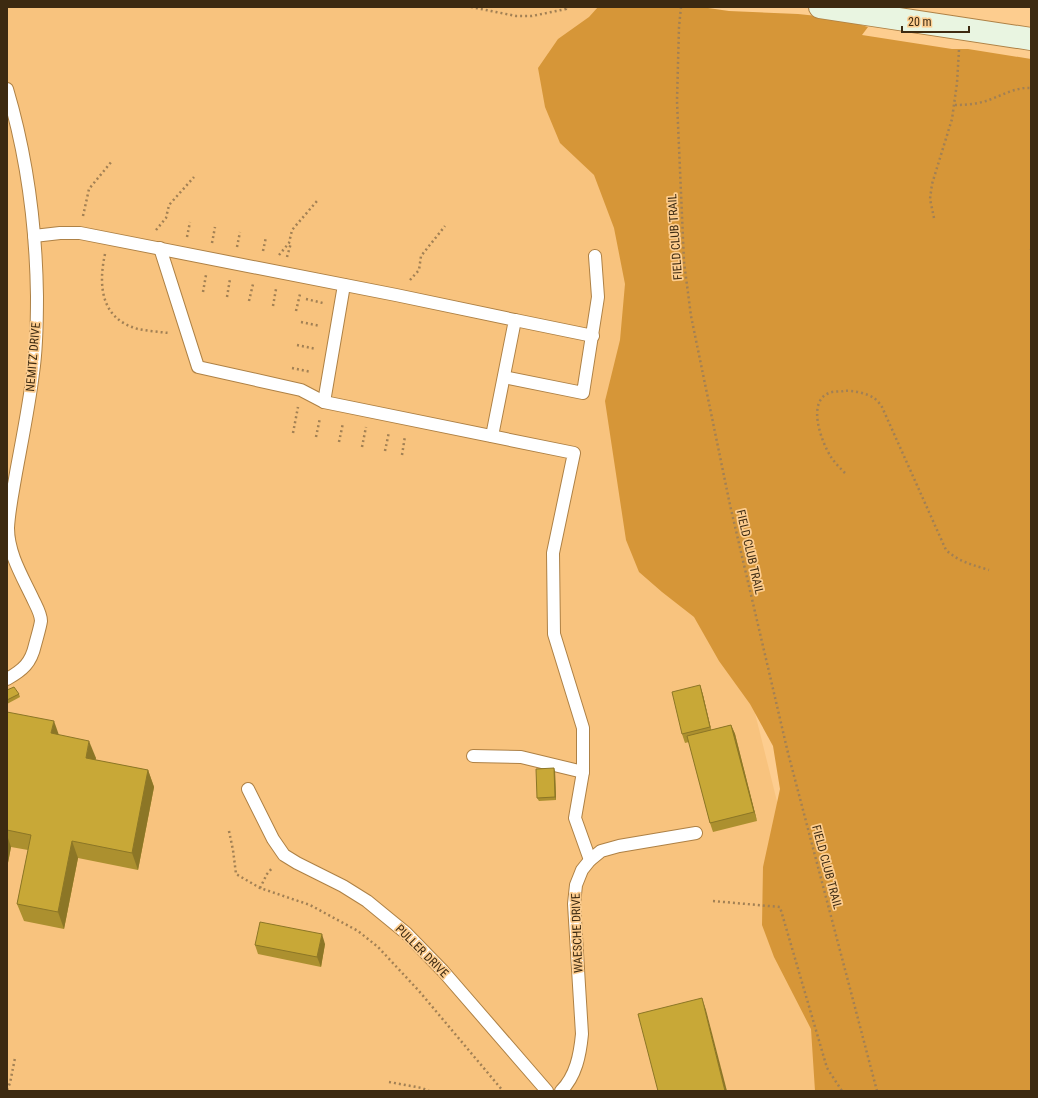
<svg xmlns="http://www.w3.org/2000/svg" width="1038" height="1098" font-family="'Roboto Condensed',sans-serif">
	<style>
		.built { fill: #f8c37e }
		.green { fill: #d69638 }
		.lines { fill: none; stroke-linecap: round; stroke-linejoin: round }
		.lane-casing { stroke: #ae8145; stroke-width: 14 }
		.secondary-casing { stroke: #ae8145; stroke-width: 24 }
		.path { stroke: #a28054; stroke-width: 2.5; stroke-dasharray: 2 3; stroke-linecap: butt }
		.lane { stroke: #fff; stroke-width: 12 }
		.secondary { stroke: #e9f5e1; stroke-width: 22 }
		.wall { fill: #ac902f }
		.shaded-wall { fill: #8c7626 }
		.building { fill: #c8a837; stroke: #8c7626 }
		.labels { text-anchor: middle; stroke-width: 3.5; stroke-linejoin: round; paint-order: stroke }
		.street-label { font-size: 12px; fill: #3d2a11; stroke: #fdcd8f }
	</style>
	<rect width="100%" height="100%" fill="#fdcd8f"/>
	<path class="built" d="M7 7H612L660 331 849 1091H7Z"/>
	<path class="green" d="M598 7H701L729 11 798 14 837 18 868 27 862 35 952 49H968L1031 59V1091H815L811 1029 774 957 762 925 763 867 780 789 773 746 750 704 719 661 694 617 662 592 639 572 626 540 605 401 620 340 625 284 614 228 594 175 560 143 545 107 538 68 558 39 589 17Z"/>
	<g class="lines">
		<defs>
			<g id="lane">
				<path d="M7 89C27 156 36 226 37 296 37 321 37 347 33 373 29 406 22 440 16 473 13 491 9 509 8 528 8 553 22 576 32 597 35 604 41 613 41 621 40 628 37 637 35 645 31 663 23 670 7 679"/>
				<path d="M34 236 60 233H80L396 295 515 320 492 436"/>
				<path d="M160 248 198 367 301 390 324 402 574 453 553 553 554 634 583 728V772"/>
				<path d="M515 320 593 336"/>
				<path d="M504 377 583 393 598 297 595 256"/>
				<path d="M324 402 344 285"/>
				<path d="M473 756 521 757 583 772 575 818 590 860"/>
				<path d="M248 789 273 839 284 855 297 863 343 886 367 901 406 933 443 971 547 1091"/>
				<path d="M561 1091C576 1076 580 1055 582 1034L574 904 576 885 582 870 590 860 601 851 619 846 696 833"/>
			</g>
			<path id="secondary" d="M820 7 1031 39"/>
		</defs>
		<use href="#lane" class="lane-casing"/>
		<use href="#secondary" class="secondary-casing"/>
		<g class="path">
			<path d="M471 7 516 16H532L566 9V7"/>
			<path d="M681 7 679 27 677 101 684 262 691 316 730 505 788 753 877 1091"/>
			<path d="M955 105C965 105 976 104 986 101 1001 96 1015 87 1031 88"/>
			<path d="M83 216 89 189 112 161"/>
			<path d="M934 218 930 199 932 184 952 119 957 83 959 50"/>
			<path d="M156 230 166 218 169 205 194 177"/>
			<path d="M187 237 190 222"/>
			<path d="M212 243 215 227"/>
			<path d="M237 247 240 232"/>
			<path d="M1031 250V249"/>
			<path d="M263 251 266 237"/>
			<path d="M105 254C98 286 101 319 138 329 148 331 159 332 169 333"/>
			<path d="M279 255 289 243 292 230 317 201"/>
			<path d="M287 257 291 243"/>
			<path d="M410 280 419 270 421 256 445 226"/>
			<path d="M203 292 206 275"/>
			<path d="M227 297 230 279"/>
			<path d="M306 299 323 303"/>
			<path d="M249 301 253 284"/>
			<path d="M273 306 276 289"/>
			<path d="M296 311 300 294"/>
			<path d="M301 322 320 326"/>
			<path d="M297 345 316 349"/>
			<path d="M292 368 311 372"/>
			<path d="M293 433 298 407"/>
			<path d="M316 437 320 418"/>
			<path d="M339 442 343 423"/>
			<path d="M362 447 366 427"/>
			<path d="M385 451 389 432"/>
			<path d="M402 455 405 436"/>
			<path d="M845 473C840 468 835 463 831 457 822 443 806 402 829 393 833 391 839 392 844 391 852 390 866 393 874 398 877 400 880 404 882 407L946 550C959 562 973 565 989 570"/>
			<path d="M229 831 233 850 236 874 260 888 310 905 358 931 378 947 419 991 503 1091"/>
			<path d="M260 888 267 874 273 867"/>
			<path d="M713 901 780 907 827 1068 842 1091"/>
			<path d="M389 1082 422 1088 429 1091"/>
			<path d="M7 1090 10 1083 15 1058"/>
		</g>
		<use href="#lane" class="lane"/>
		<use href="#secondary" class="secondary"/>
	</g>
	<g class="wall">
		<path d="M700 685 703 695 711 730 731 725 735 734 757 821 713 832 710 823 689 742 685 743 682 734Z"/>
		<path d="M7 690 19 694 20 697 7 704Z"/>
		<path d="M7 712 58 735 96 758 95 760 148 770 154 787 138 870 78 858 64 929 24 921 17 904 28 850 11 847 7 868Z"/>
		<path d="M555 771 556 800 539 801 537 798Z"/>
		<path d="M325 944 321 967 258 954 255 945Z"/>
	</g>
	<g class="shaded-wall">
		<path d="M700 685 703 695 713 737 710 727Z"/>
		<path d="M54 721 60 738 51 733Z"/>
		<path d="M731 725 735 734 757 821 754 812Z"/>
		<path d="M89 741 96 758 92 775 86 758Z"/>
		<path d="M554 768 555 771 556 800 555 797Z"/>
		<path d="M148 770 154 787 138 870 132 853Z"/>
		<path d="M7 835 11 847 7 868Z"/>
		<path d="M72 841 78 858 64 929 58 912Z"/>
		<path d="M322 934 325 944 321 967 317 957Z"/>
		<path d="M702 998 706 1010 727 1091H725Z"/>
	</g>
	<g class="building">
		<path d="M700 685 710 727 682 734 672 692Z"/>
		<path d="M14 687 19 694 7 700V690Z"/>
		<path d="M7 712 54 721 51 733 89 741 86 758 148 770 132 853 72 841 58 912 17 904 31 835 7 830Z"/>
		<path d="M731 725 754 812 710 823 687 736Z"/>
		<path d="M554 768 555 797 537 798 536 769Z"/>
		<path d="M260 922 322 934 317 957 255 945Z"/>
		<path d="M702 998 725 1091H658L638 1014Z"/>
	</g>
	<g class="labels">
		<g class="street-label">
			<text transform="translate(675 237) rotate(-94)" y="4">FIELD CLUB TRAIL</text>
			<text transform="translate(33 357) rotate(-85)" y="4">NEMITZ DRIVE</text>
			<text transform="translate(750 552) rotate(77)" y="4">FIELD CLUB TRAIL</text>
			<text transform="translate(827 867) rotate(75)" y="4">FIELD CLUB TRAIL</text>
			<text transform="translate(577 933) rotate(-92)" y="4">WAESCHE DRIVE</text>
			<text transform="translate(422 951) rotate(45)" y="4">PULLER DRIVE</text>
		</g>
	</g>
	<rect width="1038" height="1098" fill="none" stroke="#3d2a11" stroke-width="16"/>
	<path d="M902 26v6h67v-6" fill="none" stroke="#3d2a11" stroke-width="2"/>
	<text x="908" y="26" font-size="12" fill="#3d2a11" stroke="#fdcd8f" stroke-width="3" paint-order="stroke">20 m</text>
</svg>
